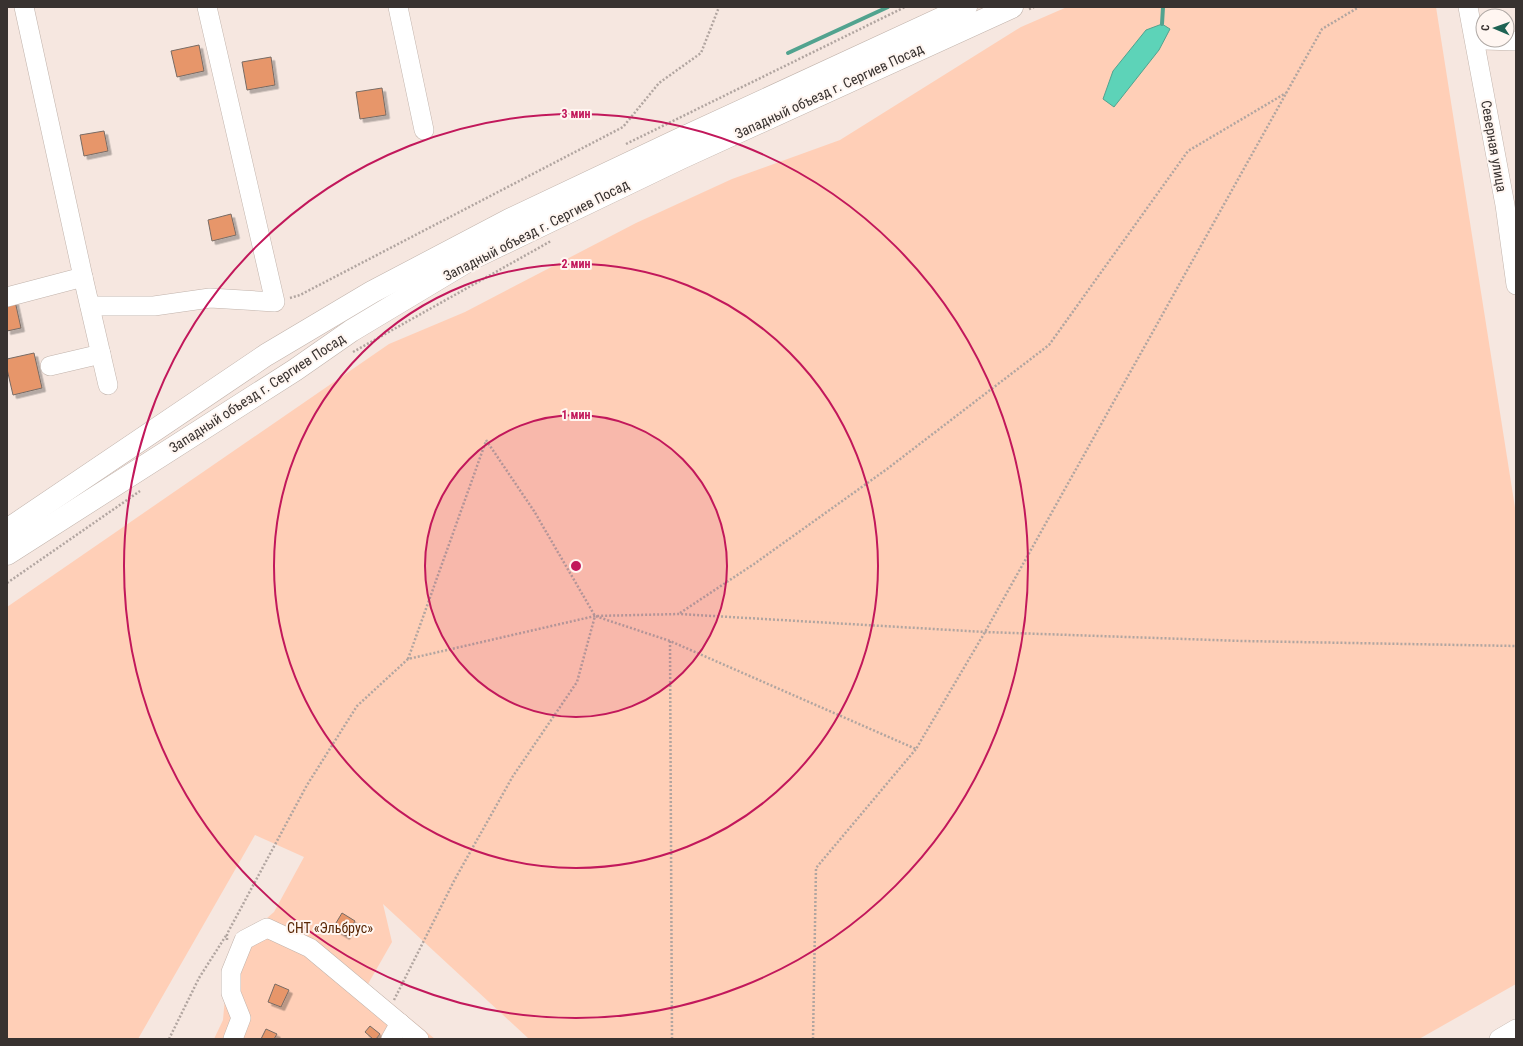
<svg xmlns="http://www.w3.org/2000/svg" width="1523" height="1046" font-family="'Roboto Condensed',sans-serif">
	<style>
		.green { fill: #ffcfb7 }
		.water { fill: #5dd3b8; stroke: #52a38f }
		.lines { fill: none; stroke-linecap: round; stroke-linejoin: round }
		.stream { stroke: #52a38f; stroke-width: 4 }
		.building { fill: #e7966a; stroke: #786b64; filter: url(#shadow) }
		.minor-casing { stroke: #c1b3ab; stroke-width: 20 }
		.major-casing { stroke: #c1b3ab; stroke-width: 23 }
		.path { stroke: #b1a5a0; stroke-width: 2.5; stroke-dasharray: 2 2; stroke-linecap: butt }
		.minor { stroke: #fff; stroke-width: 19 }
		.major { stroke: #fff; stroke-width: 22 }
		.ring { fill: none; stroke: #c2185b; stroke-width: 2 }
		.labels { text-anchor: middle; stroke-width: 4; stroke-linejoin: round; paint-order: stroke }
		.street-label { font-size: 14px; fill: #383230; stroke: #fff6f1 }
		.park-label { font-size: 14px; fill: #5a2705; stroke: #fff6f1 }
		.centre { fill: #c2185b; stroke: #fff6f1; stroke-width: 2 }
		.ring-label { font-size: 12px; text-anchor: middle; font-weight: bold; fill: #c2185b; stroke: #fff6f1; stroke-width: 4; stroke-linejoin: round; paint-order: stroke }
	</style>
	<defs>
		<filter id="shadow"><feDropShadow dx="3.5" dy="3.5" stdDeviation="0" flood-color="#0004"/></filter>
	</defs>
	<rect width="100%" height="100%" fill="#f6e7e0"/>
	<path class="green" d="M1067 7H1436L1516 514V984L1419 1039H529L383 904 392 942 368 984 435 1039H214L223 1020 229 951 274 912 304 857 255 835 138 1039H7V607L389 344 465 312 636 223 732 179 840 140 1021 27Z"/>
	<path class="water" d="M1162 24 1170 29 1159 50 1114 107 1103 99 1113 71 1146 30Z"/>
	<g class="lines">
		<g class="stream">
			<path d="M1162 24 1163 7"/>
			<path d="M788 53 888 7"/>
		</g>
	</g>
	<g class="building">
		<path d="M199 45 204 71 177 77 171 51Z"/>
		<path d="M271 57 275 85 247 90 242 62Z"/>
		<path d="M382 88 386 115 360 119 356 92Z"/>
		<path d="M104 131 108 151 84 156 80 135Z"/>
		<path d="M231 214 236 235 212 241 208 220Z"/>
		<path d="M15 301 21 328 7 331V303Z"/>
		<path d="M34 353 42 388 13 395 7 369V359Z"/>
		<path d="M342 913 355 921 346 936 333 928Z"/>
		<path d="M275 984 289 990 281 1007 268 1002Z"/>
		<path d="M370 1026 380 1034 376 1039H373L365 1032Z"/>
		<path d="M266 1029 277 1034 274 1039H261Z"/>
	</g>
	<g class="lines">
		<defs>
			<g id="minor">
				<path d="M24 7 83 277 108 385"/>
				<path d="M398 7 424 130"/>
				<path d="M1468 7 1505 205 1516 285"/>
				<path d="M1484 40 1516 41"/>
				<path d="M7 297 83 277"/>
				<path d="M90 306H154L210 298 275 302 207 7"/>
				<path d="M50 366 101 354"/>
				<path d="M233 1039 241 1018 231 993V972L244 940 267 928 310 948 419 1039"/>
				<path d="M391 1039 400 1023"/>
				<path d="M1499 1039 1516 1029"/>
			</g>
			<g id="major">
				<path d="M7 530 266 355 372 292 509 220 676 141 966 7"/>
				<path d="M7 554 295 370 351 331 471 259 681 158 1012 7"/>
			</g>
		</defs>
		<use href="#minor" class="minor-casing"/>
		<use href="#major" class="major-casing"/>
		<g class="path">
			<path d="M1029 9 1034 7"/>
			<path d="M626 144 905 7"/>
			<path d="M290 298 300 295 623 127 659 83 701 53 719 7"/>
			<path d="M353 352 551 241"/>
			<path d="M486 440 534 511 595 616 670 641 916 749 985 632 1322 29 1359 7"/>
			<path d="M7 583 140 491"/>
			<path d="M680 613 754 564 887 469 1049 345 1188 151 1286 93"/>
			<path d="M670 641 672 1039"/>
			<path d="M408 659 486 441"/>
			<path d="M227 940V934L307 785 357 706 408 659 595 616 679 614 985 632 1242 641 1516 646"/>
			<path d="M394 1000 455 879 513 776 577 682 595 616"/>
			<path d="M169 1039 199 978 227 934"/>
			<path d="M813 1039 816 868 916 749"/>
		</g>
		<use href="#minor" class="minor"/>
		<use href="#major" class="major"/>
	</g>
	<circle cx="576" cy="566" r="151" fill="#c2185b" fill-opacity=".12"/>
	<g class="ring">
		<circle cx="576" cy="566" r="151"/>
		<circle cx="576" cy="566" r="302"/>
		<circle cx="576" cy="566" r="452"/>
	</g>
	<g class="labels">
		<g class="street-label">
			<text transform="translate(829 91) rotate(-25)" y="5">Западный объезд г. Сергиев Посад</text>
			<text transform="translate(1494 146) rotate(80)" y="5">Северная улица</text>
			<text transform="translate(536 230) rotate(-27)" y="5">Западный объезд г. Сергиев Посад</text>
			<text transform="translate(257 393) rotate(-33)" y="5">Западный объезд г. Сергиев Посад</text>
		</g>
		<g class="park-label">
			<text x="330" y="933">СНТ «Эльбрус»</text>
		</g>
	</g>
	<circle cx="576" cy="566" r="6" class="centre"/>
	<g class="ring-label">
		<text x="576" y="118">3 мин</text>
		<text x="576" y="268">2 мин</text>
		<text x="576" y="419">1 мин</text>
	</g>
	<rect width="1523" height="1046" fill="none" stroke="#383230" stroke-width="16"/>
	<g transform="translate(1495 28) rotate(272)"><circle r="19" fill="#fff6f1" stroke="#afa8a4"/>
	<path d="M0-3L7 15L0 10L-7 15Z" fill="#1e6354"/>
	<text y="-6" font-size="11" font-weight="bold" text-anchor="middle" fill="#383230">С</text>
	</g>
</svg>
